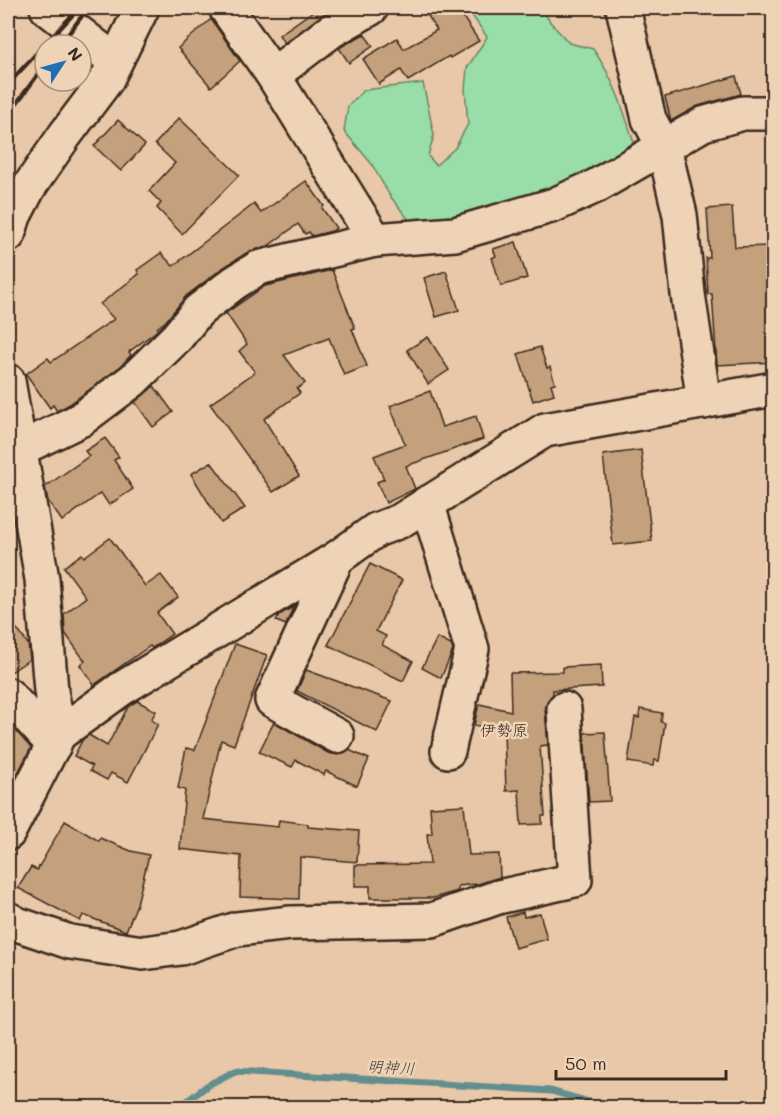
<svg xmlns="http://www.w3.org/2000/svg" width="781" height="1115" font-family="Mali,'Klee One',sans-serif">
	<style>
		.green { fill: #99dda9; stroke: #6a8464; stroke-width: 1.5 }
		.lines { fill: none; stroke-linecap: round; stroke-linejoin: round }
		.stream { stroke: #648e8e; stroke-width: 7 }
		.building { fill: #c5a07c; stroke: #3b2a1e; stroke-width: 1.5 }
		.minor-casing { stroke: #3b2a1e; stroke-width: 38 }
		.minor { stroke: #efd3b6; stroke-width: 33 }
		.rail { stroke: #3b2a1e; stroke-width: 4.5 }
		.labels { text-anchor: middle; stroke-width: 5; stroke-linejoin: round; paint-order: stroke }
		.neighbourhood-label { font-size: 16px; fill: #3b2a1e; stroke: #efd3b6 }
		.water-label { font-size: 16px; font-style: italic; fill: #45433a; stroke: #efd3b6 }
	</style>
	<rect width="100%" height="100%" fill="#e8c8a8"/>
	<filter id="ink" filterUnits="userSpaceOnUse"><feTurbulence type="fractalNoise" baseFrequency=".0167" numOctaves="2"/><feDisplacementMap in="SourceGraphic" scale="12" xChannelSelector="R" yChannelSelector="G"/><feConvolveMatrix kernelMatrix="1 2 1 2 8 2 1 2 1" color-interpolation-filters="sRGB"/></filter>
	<g filter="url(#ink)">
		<path class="green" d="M467 8H541L551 23 569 43 593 49C614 79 623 108 634 143L622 162 458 226 413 225 390 196 371 163 344 131 348 106 364 90 423 83 434 135 428 156 436 165 455 148 468 124 465 89 467 68 487 37Z"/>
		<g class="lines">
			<path class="stream" d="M178 1108 208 1085 235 1071 551 1091 610 1108"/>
		</g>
		<g class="building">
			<path d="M311 8H334L284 43 279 35 313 11Z"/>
			<path d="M423 8H457L479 41 450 58 449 56 408 81 401 70 379 84 363 59 397 38 404 49 437 30Z"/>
			<path d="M211 19 240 61 211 87 178 48Z"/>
			<path d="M364 34 373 46 349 63 339 48Z"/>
			<path d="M736 76 741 94 698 106 671 121 665 97Z"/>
			<path d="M179 118 239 175 182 234 157 208 161 203 149 191 175 163 155 144Z"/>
			<path d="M118 120 145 145 121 171 94 146Z"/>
			<path d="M306 181 324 206 322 208 336 228 332 231 312 236 309 232 305 234 298 224 268 246 248 252 224 267 186 296 166 321 157 328 158 329 155 332 129 352 131 355 121 366 70 404 57 411 53 405 50 408 26 374 48 358 51 362 114 319 100 304 139 274 137 270 161 253 173 266 254 204 261 213Z"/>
			<path d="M732 207 735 247 769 246 770 290H774V362L717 365 712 294H708L706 258H710L707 209Z"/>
			<path d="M516 242 527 278 501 286 492 258 496 256 493 249Z"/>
			<path d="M332 270 355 328 352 329 367 366 344 375 329 338 284 355 305 383 297 389 300 393 264 419 299 476 273 492 210 404 255 372 239 351 247 344 226 313 265 286Z"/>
			<path d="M446 271 459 310 436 317 424 278Z"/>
			<path d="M428 337 449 370 428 384 407 350Z"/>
			<path d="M540 347 547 368 550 367 555 383 551 384 554 394 533 401 518 354Z"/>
			<path d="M154 386 173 412 153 427 135 402Z"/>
			<path d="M430 391 442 427 476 416 483 439 406 466 415 489 386 503 377 482 384 479 374 456 405 444 390 406Z"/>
			<path d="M105 438 119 457 114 460 133 489 109 505 101 493 62 521 48 501 45 487 89 456 85 451Z"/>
			<path d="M641 450 652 541 613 545 603 455Z"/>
			<path d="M211 462 245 508 221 523 191 474Z"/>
			<path d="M110 538 145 586 161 575 178 597 157 613 172 634 152 648 150 646 94 685 80 665 85 661 65 633 64 614 86 597 64 567 82 554 84 557Z"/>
			<path d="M370 564 402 580 376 631 386 636 382 645 413 661 403 681 328 645Z"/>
			<path d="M293 607 286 625 276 621 279 615Z"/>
			<path d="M8 617 28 644 30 659 8 674Z"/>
			<path d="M437 638 451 645 453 650 441 678 422 668Z"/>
			<path d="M235 644 267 655 234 745 221 740 203 819 278 827 279 820 308 824V827L359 831 357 862 300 857 299 899 240 897 241 856 180 849 185 790 178 788 186 748 195 750Z"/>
			<path d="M601 665 602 687 553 690V694L548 700 545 710 548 745 540 746 545 816H542V824L521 825 519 790 506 791 504 732 474 725 479 704 511 711 510 673 563 672V667Z"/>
			<path d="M306 670 392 701 377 732 297 691Z"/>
			<path d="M137 701 156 711 151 720 158 724 128 782 111 773 107 780 90 771 92 766 74 756 83 739 89 735 107 746 128 707Z"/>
			<path d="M640 709 662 713 661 722 665 723 659 761 654 760 653 766 628 762 635 717 639 718Z"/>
			<path d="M8 722 31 748 14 780 12 778 8 782Z"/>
			<path d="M274 722 328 753 338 755 349 750 369 759 357 786 326 771 324 775 296 760 292 767 259 752Z"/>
			<path d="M605 732 610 801 589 802 584 733Z"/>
			<path d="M464 805 469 855 499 854 500 877 478 884 458 886V891L433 898H370V886H355V865L430 864 427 834H432L430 807Z"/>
			<path d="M65 821 99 841 100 838 131 851 149 855 137 904 126 931 83 915 80 921 18 888 31 867 37 870Z"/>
			<path d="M523 912 524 917 540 913 547 939 515 948 506 917Z"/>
		</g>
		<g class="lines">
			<defs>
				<g id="minor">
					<path d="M47 8 115 61"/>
					<path d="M226 8 273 75 375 240"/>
					<path d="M623 8 649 119 664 147 680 215 688 294 704 402"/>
					<path d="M273 75 331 31 371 8"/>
					<path d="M8 235 14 216 29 187 65 135 107 79 142 8"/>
					<path d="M8 381 42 579 51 691 59 734 8 833"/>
					<path d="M8 455 80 420 133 380 177 337 198 311 234 283 258 268 375 240 455 234 554 205 596 186 703 124 743 113H774"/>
					<path d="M427 503 472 649 448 751"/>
					<path d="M337 558 272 700 337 736"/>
					<path d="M8 695 54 745"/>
					<path d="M59 734 121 689 337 558 376 530 400 521 545 430 774 389"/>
					<path d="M8 919 17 924 70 942 143 953 181 948 237 929 291 923 432 920 498 897 575 880 564 709"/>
				</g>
			</defs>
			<use href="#minor" class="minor-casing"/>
			<use href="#minor" class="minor"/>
			<g class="rail">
				<path d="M60 45 85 12"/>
				<path d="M8 84 79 8"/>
				<path d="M8 115 45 65"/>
			</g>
		</g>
	</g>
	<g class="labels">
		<g class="neighbourhood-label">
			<text x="504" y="736">伊勢原</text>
		</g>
		<g class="water-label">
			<text transform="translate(391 1067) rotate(3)" y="6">明神川</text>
		</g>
	</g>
	<rect width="781" height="1115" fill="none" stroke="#efd3b6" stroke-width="30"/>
	<rect x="15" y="15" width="751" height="1085" fill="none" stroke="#3b2a1e" stroke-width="2" filter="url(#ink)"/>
	<g transform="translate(63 63) rotate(54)"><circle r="28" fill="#efd3b6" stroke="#a78f79" stroke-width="1.5"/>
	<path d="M0-4.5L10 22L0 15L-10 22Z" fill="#1f6fb2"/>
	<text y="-9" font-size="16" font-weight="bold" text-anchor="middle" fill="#3b2a1e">N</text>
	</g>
	<path d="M556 1070v9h170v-9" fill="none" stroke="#3b2a1e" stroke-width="3"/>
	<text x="565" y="1070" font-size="18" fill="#3b2a1e" stroke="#efd3b6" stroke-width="4.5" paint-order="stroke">50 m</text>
</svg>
